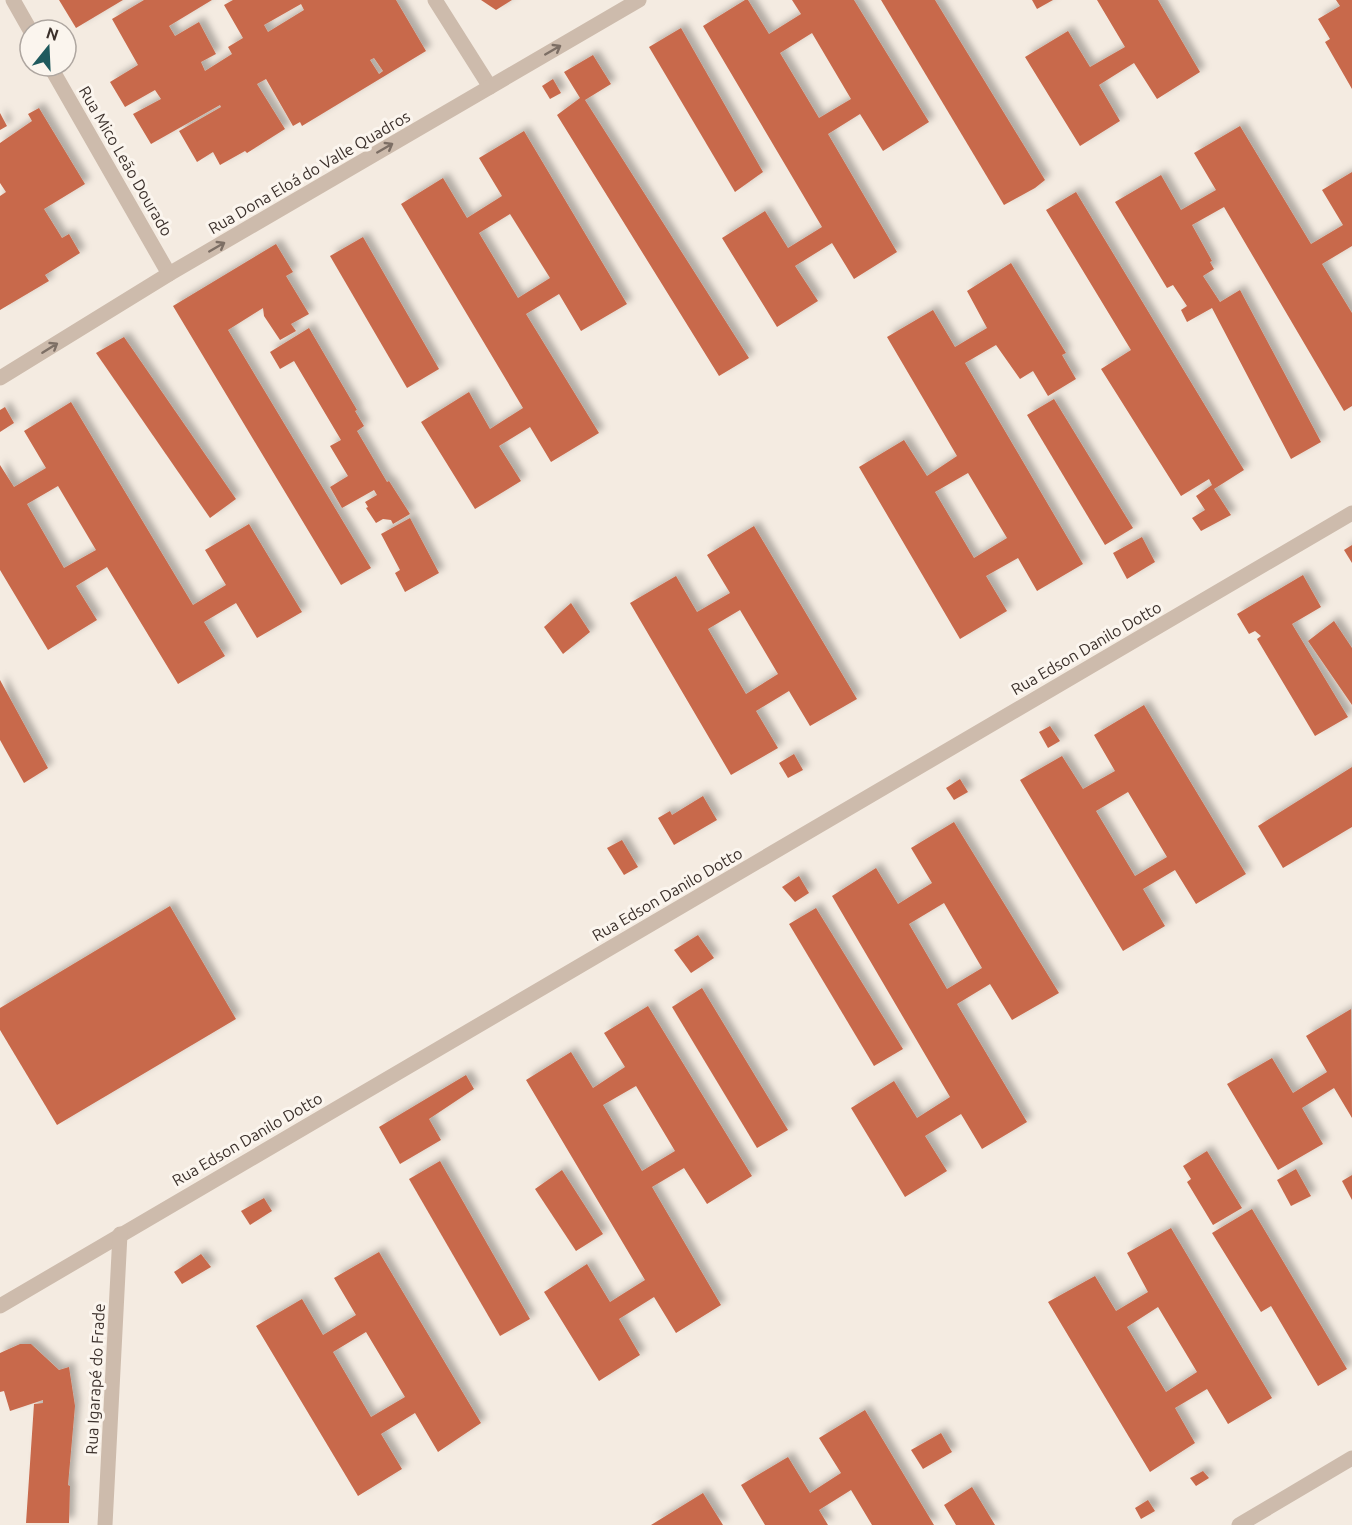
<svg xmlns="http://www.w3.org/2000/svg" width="1352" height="1525" font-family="Ubuntu,sans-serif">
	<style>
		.building { fill: #c8694b; fill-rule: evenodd; filter: url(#shadow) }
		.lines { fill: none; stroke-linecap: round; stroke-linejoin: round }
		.minor { stroke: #cdbbac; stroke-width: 15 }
		.oneway { stroke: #7d6f65 }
		.labels { text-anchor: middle; stroke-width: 6; stroke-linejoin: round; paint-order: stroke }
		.street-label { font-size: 16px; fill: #3b302b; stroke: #fbf5ee }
	</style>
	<defs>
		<filter id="shadow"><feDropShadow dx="5.5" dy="-5.5" stdDeviation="3" flood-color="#0004"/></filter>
	</defs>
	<rect width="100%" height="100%" fill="#f4ebe1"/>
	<g class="building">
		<path d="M59 0H123L76 28Z"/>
		<path d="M144 0H212L169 26 175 36 199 22 216 54 201 62 205 71 232 54 228 47 243 38 224 5 233 0H396L426 51 302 126 300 122 293 126 266 79 257 84 285 129 247 153 245 151 220 165 213 152 197 162 179 131 221 107 220 105 151 144 133 114 161 99 155 90 125 107 110 82 138 65 112 19ZM301 4 304 10 268 32 264 25ZM374 58 383 71 379 74 370 60Z"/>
		<path d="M481 0H512L496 10Z"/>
		<path d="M745 0H748L769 34 801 14 792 0H854L929 122 883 151 860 114 828 134 897 252 854 279 832 243 795 266 818 301 777 327 722 238 765 211 788 248 822 227 703 26ZM812 33 851 99 819 118 780 53Z"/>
		<path d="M881 0H935L1045 180 1035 188 1004 205Z"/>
		<path d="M1032 0H1053L1037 9Z"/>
		<path d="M1097 0H1158L1200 72 1157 99 1134 63 1099 85 1120 121 1080 146 1025 57 1068 31 1090 67 1125 47Z"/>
		<path d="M1336 0H1352V89L1325 42 1330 39 1318 19 1340 6Z"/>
		<path d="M681 28 763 172 735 192 649 47Z"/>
		<path d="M593 55 611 84 585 100 749 358 719 376 557 115 580 98 564 72Z"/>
		<path d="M553 79 561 93 550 99 542 86Z"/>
		<path d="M39 108 85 184 44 209 62 238 69 234 80 253 45 275 49 281 0 310V196L6 192 0 183V143L32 121 28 114Z"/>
		<path d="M0 113 7 126 0 130Z"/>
		<path d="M1240 126 1311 244 1343 225 1322 190 1352 172V246L1322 264 1352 313V406L1344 411 1224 207 1192 225 1212 261 1210 262 1214 269 1203 276 1220 302 1240 290 1321 442 1291 459 1212 308 1187 322 1181 310 1187 306 1173 285 1167 288 1115 202 1161 175 1181 210 1216 190 1194 153Z"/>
		<path d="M524 131 627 304 581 331 559 294 526 314 599 433 551 462 530 427 499 446 521 481 475 509 421 422 469 392 490 429 523 408 401 204 443 178 467 218 502 196 479 158ZM510 214 550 278 518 298 479 233Z"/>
		<path d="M1076 192 1244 470 1214 489 1231 515 1201 531 1192 518 1205 510 1196 496 1212 485 1209 479 1181 496 1101 369 1131 350 1046 210Z"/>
		<path d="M363 237 439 369 407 388 330 256Z"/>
		<path d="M276 244 293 272 286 276 309 314 291 324 296 331 280 340 264 316 263 308 228 330 371 568 341 585 173 306Z"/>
		<path d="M1011 263 1066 353 1062 355 1076 379 1048 396 1033 371 1020 379 996 345 965 363 1083 564 1037 591 1018 558 986 576 1007 611 960 639 859 467 904 440 927 476 957 456 887 337 933 310 955 347 987 328 967 291ZM968 473 1007 538 974 558 935 492Z"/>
		<path d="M309 328 357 410 355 411 364 426 357 431 387 482 389 481 410 514 393 524 391 520 383 519 376 523 366 508 368 507 365 502 377 495 374 490 342 508 330 487 348 476 330 446 341 440 294 361 280 369 270 352Z"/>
		<path d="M124 337 236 499 210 518 96 353Z"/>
		<path d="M1054 399 1133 528 1105 545 1027 415Z"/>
		<path d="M71 402 193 605 226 585 205 550 249 524 302 612 257 638 236 603 204 622 225 656 178 684 107 567 76 586 97 620 48 650 0 570V465L14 487 46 468 24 431ZM58 486 96 550 64 568 27 504Z"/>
		<path d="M5 407 14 423 0 432V410Z"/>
		<path d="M410 518 439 573 405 592 395 573 400 570 381 534Z"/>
		<path d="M754 526 857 699 810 726 789 691 756 711 778 748 731 775 630 603 676 576 697 612 730 593 707 555ZM740 610 778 674 746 694 708 629Z"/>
		<path d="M1142 537 1155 562 1127 579 1113 553Z"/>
		<path d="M1352 545V563L1344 550Z"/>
		<path d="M1303 575 1321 607 1292 624 1348 717 1315 736 1257 639 1261 636 1255 631 1249 634 1237 614Z"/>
		<path d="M571 603 590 632 563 654 544 627Z"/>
		<path d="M1334 621 1352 648V705L1308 641Z"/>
		<path d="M0 680 48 768 24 783 0 740Z"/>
		<path d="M1144 705 1246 874 1196 904 1175 870 1143 889 1165 926 1123 951 1020 780 1062 756 1083 789 1115 771 1094 735ZM1128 792 1167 857 1135 876 1096 811Z"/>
		<path d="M1050 726 1060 741 1048 748 1039 732Z"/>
		<path d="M794 754 803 770 788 778 779 763Z"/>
		<path d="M1352 767V827L1283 868 1258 826Z"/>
		<path d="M960 779 968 792 954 800 946 788Z"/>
		<path d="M703 796 717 820 674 845 658 818 670 811 672 815Z"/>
		<path d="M954 822 1059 993 1012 1020 990 984 957 1004 1027 1122 982 1149 961 1114 925 1136 947 1171 905 1197 851 1108 894 1081 917 1118 950 1097 832 896 876 868 898 904 932 883 911 848ZM944 903 982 968 947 989 909 924Z"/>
		<path d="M622 840 638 867 624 875 607 848Z"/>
		<path d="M799 876 809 893 795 902 782 887Z"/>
		<path d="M170 906 236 1019 57 1125 0 1030V1008Z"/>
		<path d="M816 908 903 1049 874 1066 789 924Z"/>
		<path d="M698 935 714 958 691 973 674 950Z"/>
		<path d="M702 988 788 1130 757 1148 672 1007Z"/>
		<path d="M648 1006 752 1176 707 1204 684 1168 652 1187 721 1305 676 1333 654 1297 619 1319 640 1355 599 1381 544 1292 587 1264 610 1302 645 1280 526 1080 571 1052 593 1088 625 1067 604 1033ZM636 1086 675 1151 642 1171 603 1105Z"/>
		<path d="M1351 1009 1352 1118 1334 1088 1302 1108 1323 1144 1278 1170 1227 1084 1272 1058 1293 1093 1327 1072 1306 1036Z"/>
		<path d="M466 1075 474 1089 429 1119 441 1140 400 1164 379 1127Z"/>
		<path d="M1207 1151 1242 1208 1213 1225 1187 1182 1191 1179 1183 1166Z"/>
		<path d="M440 1161 530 1319 500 1336 409 1179Z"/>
		<path d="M1296 1169 1311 1196 1291 1206 1277 1180Z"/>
		<path d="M562 1170 603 1234 576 1251 535 1189Z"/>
		<path d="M1352 1175V1200L1342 1181Z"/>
		<path d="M264 1198 272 1211 250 1225 241 1211Z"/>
		<path d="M1252 1209 1347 1369 1318 1386 1271 1306 1261 1312 1212 1233Z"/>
		<path d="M1171 1228 1272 1398 1228 1424 1207 1389 1175 1408 1195 1443 1150 1472 1048 1302 1095 1276 1116 1311 1148 1292 1127 1253ZM1158 1307 1197 1372 1166 1392 1127 1327Z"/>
		<path d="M379 1252 481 1423 438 1452 415 1413 381 1434 402 1469 358 1496 256 1326 302 1299 323 1335 356 1315 334 1278ZM366 1332 405 1397 371 1417 333 1352Z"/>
		<path d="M201 1254 211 1267 182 1284 174 1272Z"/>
		<path d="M20 1344H31L59 1370 69 1367 75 1406 68 1485 70 1486 69 1523H26L34 1404 43 1403V1400L10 1411 4 1391 0 1392V1353Z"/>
		<path d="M865 1410 934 1525H872L851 1490 819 1510 828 1525H765L741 1485 788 1457 810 1493 841 1473 819 1438Z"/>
		<path d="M941 1433 952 1452 923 1469 911 1450Z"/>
		<path d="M1203 1471 1209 1478 1196 1486 1190 1478Z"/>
		<path d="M972 1487 995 1525H956L944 1505Z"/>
		<path d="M703 1493 723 1525H651Z"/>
		<path d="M1148 1500 1155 1511 1141 1519 1135 1508Z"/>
	</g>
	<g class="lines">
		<g class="minor">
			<path d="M13 0 30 30"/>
			<path d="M435 0 490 87"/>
			<path d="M50 66 169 274"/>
			<path d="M0 378 169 274 639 0"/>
			<path d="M0 1306 1352 513"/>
			<path d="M105 1525 120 1234"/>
			<path d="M1239 1525 1352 1458"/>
		</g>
	</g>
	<defs><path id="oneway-shaft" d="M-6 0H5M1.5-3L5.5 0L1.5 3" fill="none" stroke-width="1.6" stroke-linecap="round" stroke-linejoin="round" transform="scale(1.5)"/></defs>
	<g class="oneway">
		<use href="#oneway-shaft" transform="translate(553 50) rotate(-30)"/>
		<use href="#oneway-shaft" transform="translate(385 148) rotate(-30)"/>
		<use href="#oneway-shaft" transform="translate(217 247) rotate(-30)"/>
		<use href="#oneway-shaft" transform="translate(50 348) rotate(-32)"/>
	</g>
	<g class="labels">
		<g class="street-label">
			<text transform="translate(126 161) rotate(60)" y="6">Rua Mico Leão Dourado</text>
			<text transform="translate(309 172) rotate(-30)" y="6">Rua Dona Eloá do Valle Quadros</text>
			<text transform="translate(1086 648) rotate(-30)" y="6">Rua Edson Danilo Dotto</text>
			<text transform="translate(667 894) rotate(-30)" y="6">Rua Edson Danilo Dotto</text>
			<text transform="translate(247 1139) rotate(-30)" y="6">Rua Edson Danilo Dotto</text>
			<text transform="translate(95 1379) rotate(-87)" y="6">Rua Igarapé do Frade</text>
		</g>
	</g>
	<g transform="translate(48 48) rotate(18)"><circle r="28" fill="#fbf5ee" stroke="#aea6a0" stroke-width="1.5"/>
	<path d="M0-4.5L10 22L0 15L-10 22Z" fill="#1f5a5e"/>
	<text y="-9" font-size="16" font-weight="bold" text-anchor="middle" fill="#3b302b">N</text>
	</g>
</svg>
